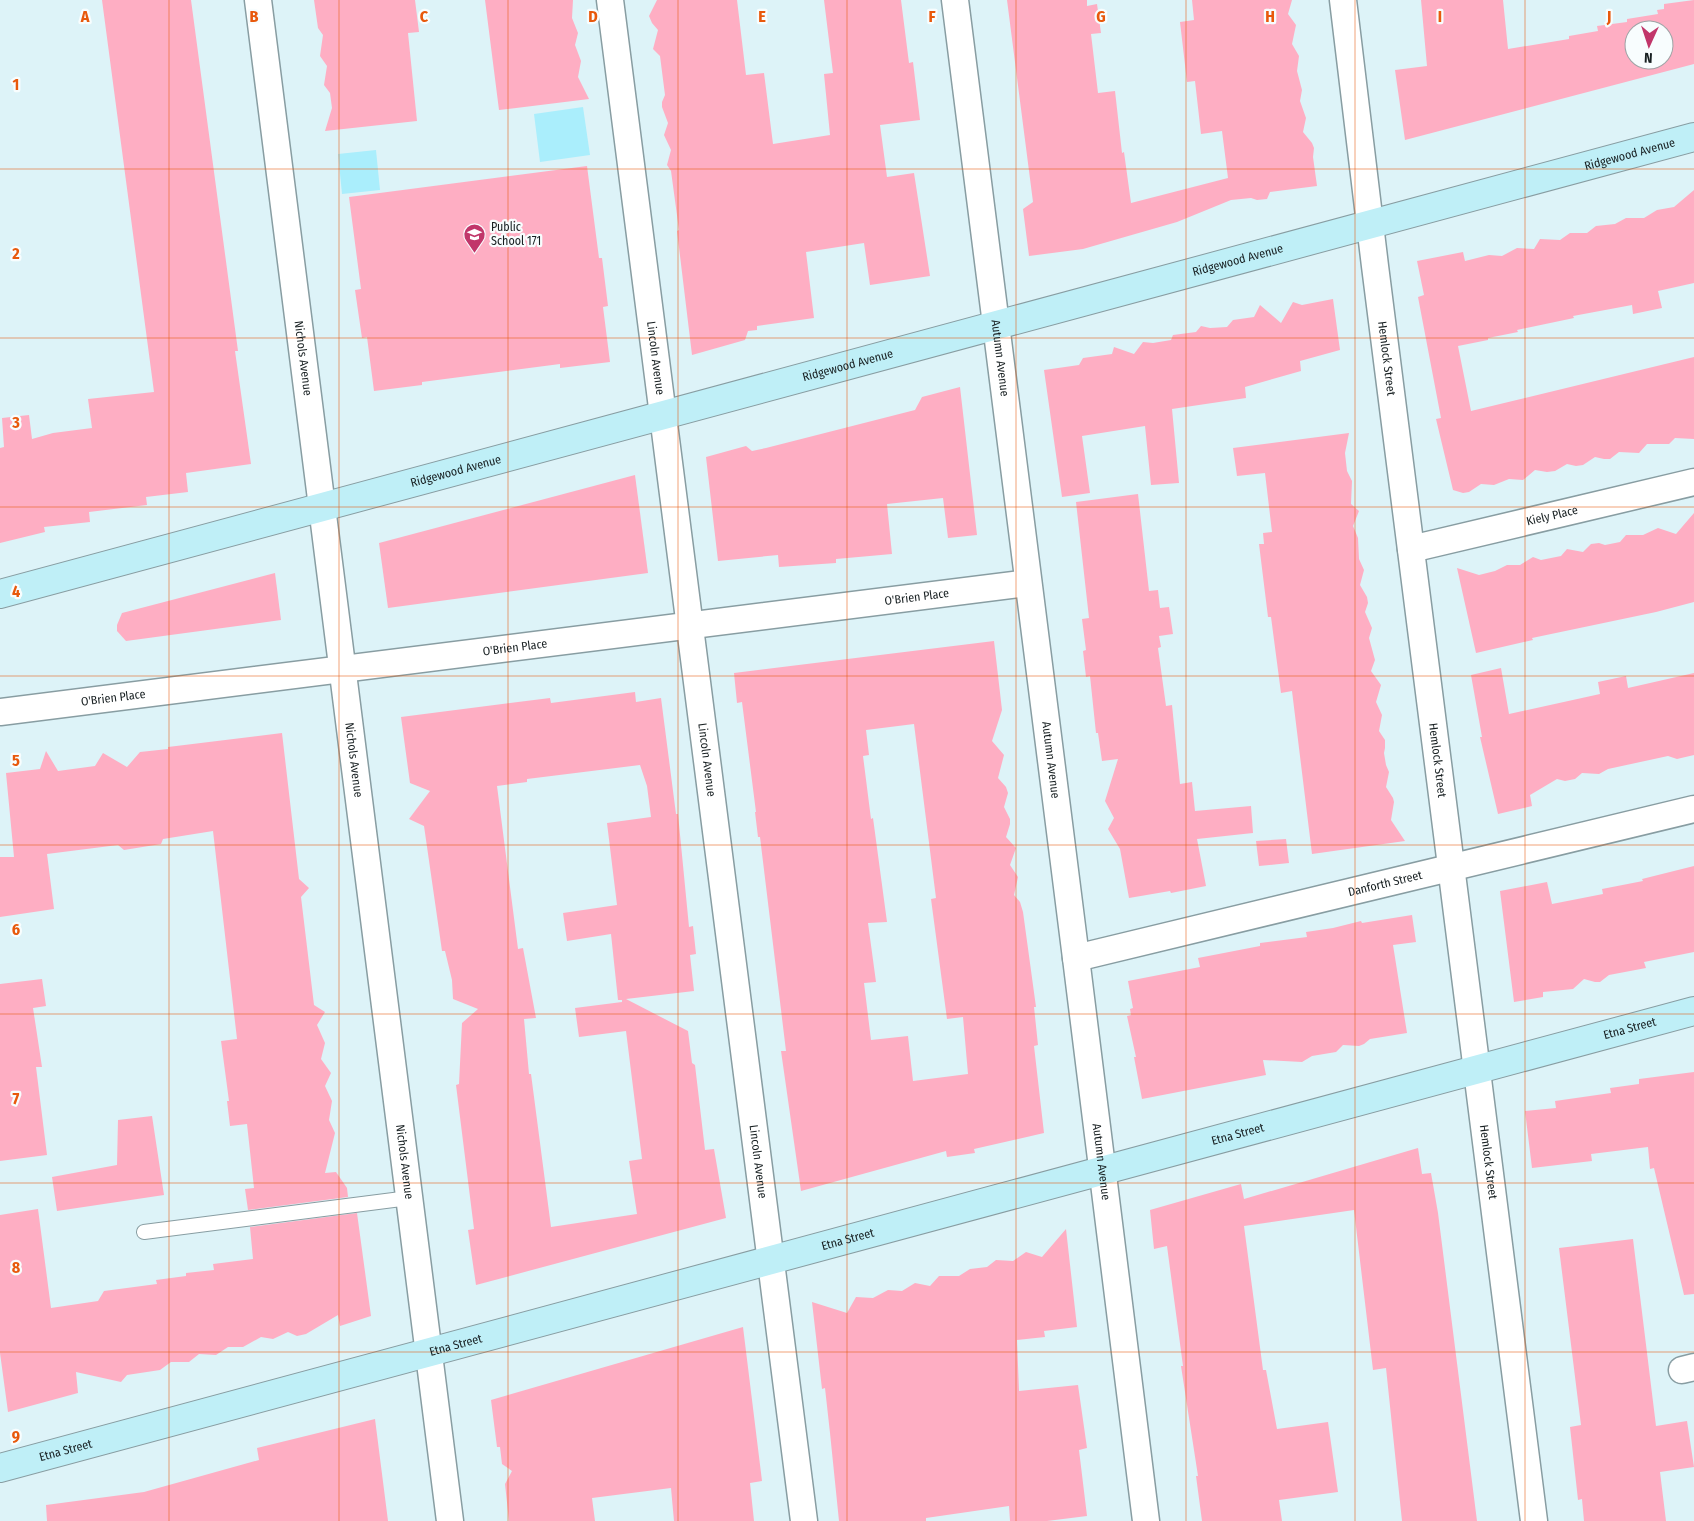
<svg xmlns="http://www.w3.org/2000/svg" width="1694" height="1521" font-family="'Fira Sans Condensed',sans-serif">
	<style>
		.green { fill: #aaeefc }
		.building { fill: #feaec3; fill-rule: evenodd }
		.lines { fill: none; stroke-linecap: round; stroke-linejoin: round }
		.lane-casing { stroke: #889da2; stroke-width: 16 }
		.street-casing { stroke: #889da2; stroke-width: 29 }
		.secondary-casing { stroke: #889da2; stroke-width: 30 }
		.lane { stroke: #fff; stroke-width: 14 }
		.street { stroke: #fff; stroke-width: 26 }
		.secondary { stroke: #bfeff7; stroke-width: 28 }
		.grid { fill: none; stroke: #e8590c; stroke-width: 1; stroke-opacity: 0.55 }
		.labels { text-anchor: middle; stroke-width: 4.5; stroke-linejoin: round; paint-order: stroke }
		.street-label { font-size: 12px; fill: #171f21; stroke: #f8fdfe }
		.poi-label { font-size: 12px; fill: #171f21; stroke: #f8fdfe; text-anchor: start }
		.grid-label { font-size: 16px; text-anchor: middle; font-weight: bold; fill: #e8590c; stroke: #f8fdfe; stroke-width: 4.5; stroke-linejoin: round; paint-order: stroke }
	</style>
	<rect width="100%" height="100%" fill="#ddf3f8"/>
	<g class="green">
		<path d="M583 107 590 155 540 162 534 114Z"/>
		<path d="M376 150 380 190 342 194 338 154Z"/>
	</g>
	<g class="building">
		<path d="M102 0H191L238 351H235L251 464 186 473 188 492 146 497 147 505 89 512 90 522 44 527 45 532 0 543V448L4 447 2 418 29 415 32 439 53 433 92 428 88 399 154 392Z"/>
		<path d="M314 0H415L419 32 408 33 417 121 325 131 332 108 330 93 324 85 327 66 320 56 323 35 318 28Z"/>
		<path d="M485 0H573L572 18 578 33 575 45 581 61 578 77 589 99 499 110Z"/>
		<path d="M657 0H737L746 75 764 73 773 144 830 135 824 74 833 73 824 0H901L909 63 913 62 920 120 880 125 887 177 914 173 930 276 870 285 864 243 806 252 814 318 757 326V330L748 331 745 340 692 355 677 231 679 230 671 171 667 165 671 150 664 135 668 123 662 107V102L665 95 660 56 653 49 658 30 652 23 649 16Z"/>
		<path d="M1007 0H1087V6L1097 4 1101 33 1091 34 1098 93 1115 91 1122 153 1124 152 1131 203 1228 178 1222 131 1201 134 1195 81 1187 82 1180 22 1194 20 1192 0H1292L1288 14 1296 25 1292 44 1299 56 1297 71 1302 90 1300 101 1306 118 1303 132 1312 143 1314 148 1313 157 1317 186 1270 192 1267 199 1257 200 1251 198 1231 200 1177 222 1083 249 1029 256 1023 209 1033 202Z"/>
		<path d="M1421 0H1503L1508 49 1569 39V36L1598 31 1597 26 1627 22V19L1658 14 1657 10 1664 9V4L1694 0V64L1405 140 1395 70 1427 66ZM1634 30H1664V60H1634Z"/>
		<path d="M587 166 599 258H602L608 306 603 307 610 362 560 368V364L422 382V385L374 391 367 337 362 338 355 290 361 289 349 197Z"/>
		<path d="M1694 190V283L1658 291 1662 308 1633 314 1632 305 1573 316 1574 318 1517 330 1518 332 1488 338V340L1458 346 1471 411 1694 357V439L1675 438 1669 444H1647L1639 453 1619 452 1610 459H1604L1595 457 1583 465 1576 466 1567 464 1555 471 1547 472 1535 470 1523 480 1509 479 1494 485 1481 484 1469 492 1463 493 1453 490 1436 419 1441 418 1418 297 1424 295 1417 261 1463 252 1465 261 1489 255 1502 256 1517 248 1534 249 1540 239 1560 240 1570 233H1587L1596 226 1615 224 1626 218H1644L1657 210 1674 207Z"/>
		<path d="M1333 299 1340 350 1300 361 1301 371 1245 387 1246 398 1172 409 1179 483 1151 485 1145 426 1082 436 1090 493 1062 497 1044 370 1079 365 1083 358 1112 354 1114 347 1134 354 1143 342 1153 343 1171 340 1173 335 1196 332 1201 326 1210 328 1227 327 1233 320 1254 317 1260 305 1281 323 1293 302 1302 305Z"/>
		<path d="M960 387 977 535 948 538 943 498 887 504 892 554 836 559V563L779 567 778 555 718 561 706 457 746 446 752 451 766 448 915 410 922 397Z"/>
		<path d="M1349 433 1345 453 1347 471 1352 481 1351 504 1359 511 1353 526 1358 538 1359 559 1364 570 1360 585 1367 597 1368 603 1365 612 1372 628 1369 638 1375 660 1371 671 1381 685 1376 702 1382 715 1379 731 1385 740V748L1384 753 1386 765 1389 772 1386 787 1393 798 1394 802 1391 820 1405 841 1312 854 1292 691 1281 693 1271 617H1268L1259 544H1264L1263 533 1272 532 1265 473 1237 476 1233 448Z"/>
		<path d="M635 475 648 573 388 608 379 543Z"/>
		<path d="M1138 494 1149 591 1158 590 1160 608 1169 607 1173 634 1159 636 1161 647 1158 648 1166 706 1172 705 1180 784 1192 782 1195 811 1251 806 1253 833 1197 839 1206 886 1171 893 1170 891 1129 898 1120 849 1108 829 1114 818 1105 801 1118 759 1102 761 1098 733H1096L1090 676 1086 677 1083 651 1086 650 1082 619 1089 618 1076 502Z"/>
		<path d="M1694 513V602L1656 612 1532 638 1533 640 1476 653 1457 568 1479 575 1495 571 1507 565H1520L1533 557 1541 560 1561 556 1567 549 1583 552 1591 544 1599 543 1605 545 1620 542 1626 535H1643L1658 528 1676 534Z"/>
		<path d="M275 573 281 620 126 641 117 631V625L122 613Z"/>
		<path d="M994 641 1002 710 992 741 1004 755 998 778 1006 787 1008 793 1004 807 1010 819V824L1006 837 1016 848 1010 865 1018 877 1014 895 1020 902 1023 912 1036 1007H1034L1038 1045 1034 1046 1044 1133 974 1149 975 1153 947 1157 946 1151 801 1191 781 1051H786L760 837H758L755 812H756L742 702 737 703 734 673ZM914 724 936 898 931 899 947 1019 963 1017 968 1074 913 1081 908 1036 871 1040 864 983 876 982 868 923 887 922 873 818 871 819 863 756 869 755 866 730Z"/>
		<path d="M1501 668 1509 714 1600 694 1598 682 1626 676 1628 688 1694 673V755L1677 759 1668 756 1608 769 1599 774 1582 773 1575 779 1565 781 1557 779 1530 795 1532 806 1498 814 1480 737H1482L1471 675Z"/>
		<path d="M635 692 636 702 661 698 676 814H678L689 927 693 926 696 954 690 955 694 991 626 999 688 1031 692 1063 695 1065 705 1150 714 1149 726 1218 476 1285 468 1230 474 1229 456 1085 459 1084 462 1023 478 1009 453 999 452 980 445 951H442L424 826 409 819 430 791 410 783 401 717 550 698 551 703ZM640 765 647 786 651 817 607 823 617 905 563 913 567 941 611 934 618 1000H622V1002L575 1008 579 1037 626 1031 642 1159 629 1161 637 1214 551 1227 531 1074H529L524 1019 536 1018 523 948 518 949 497 786 527 782V779Z"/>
		<path d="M282 733 299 879 309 888 301 897 314 1005 325 1012 317 1025 325 1043 321 1059 331 1073 325 1086 332 1101 329 1120 335 1133 325 1173 336 1172 347 1188 348 1197 248 1210 245 1189 254 1188 247 1124 230 1126 227 1101H229L221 1041 237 1039 213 831 163 839 161 844 124 850 118 845 47 854 54 909 0 917V857H14L6 773 40 769 46 751 58 771 95 766 103 753 127 767 140 752 168 749V747Z"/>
		<path d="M1286 839 1289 863 1259 866 1256 841Z"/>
		<path d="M1694 866V952L1644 962 1646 968 1609 975 1600 982H1595L1584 979 1573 989 1543 992V997L1514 1002 1500 891 1547 882 1552 904 1603 894 1602 889 1643 881 1642 879Z"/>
		<path d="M1412 915 1416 942 1393 945 1407 1033 1370 1039 1364 1044 1359 1046 1343 1045 1336 1052 1312 1056 1302 1062 1263 1060 1266 1075 1142 1099 1134 1057H1136L1127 1016 1131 1015 1130 1009 1133 1008 1128 981 1200 967 1198 958 1260 946V943L1307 937 1306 932 1333 928 1361 921 1362 923Z"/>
		<path d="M42 979 46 1006 33 1008 42 1067H36L47 1155 0 1161V984Z"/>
		<path d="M1694 1072V1294L1684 1295 1654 1168 1650 1169 1648 1147 1591 1154 1592 1161 1532 1168 1525 1111 1556 1108 1555 1101 1611 1093 1610 1088 1639 1084V1079Z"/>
		<path d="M152 1116 164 1195 57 1211 52 1177 117 1165 118 1120Z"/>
		<path d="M1418 1148 1422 1174 1431 1173 1438 1213 1477 1521H1402L1386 1368 1373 1370 1354 1210 1244 1226 1263 1370H1266L1277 1429 1328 1422 1338 1492 1279 1500 1282 1521H1202L1196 1476H1198L1181 1366H1183L1167 1246 1154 1249 1150 1210 1241 1184 1244 1199Z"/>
		<path d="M38 1209 51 1308 98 1301 104 1291 157 1284 156 1280 186 1276V1273L214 1270 213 1264 253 1259 250 1227 357 1213 371 1316 340 1326 338 1315 306 1334 297 1336 288 1332 273 1339 261 1337 243 1347H228L216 1355 199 1354 189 1362H171L160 1370 127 1375 121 1382 76 1372 78 1393 8 1412 0 1353V1215Z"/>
		<path d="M1066 1229 1077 1327 1044 1331 1045 1337 1017 1340 1019 1391 1078 1385 1087 1448 1079 1450 1087 1516 1047 1521H1010L1009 1506 926 1518V1521H839L830 1433 825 1388 822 1389 812 1302 847 1313 856 1297 873 1298 888 1290 902 1291 915 1283 930 1286 939 1276H959L970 1269 987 1267 996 1260 1013 1261 1026 1252 1042 1257Z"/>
		<path d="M1633 1239 1656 1426 1687 1421 1694 1467 1660 1472 1666 1521H1584L1582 1499 1578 1500 1570 1427 1581 1425 1559 1248Z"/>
		<path d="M743 1327 762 1481 750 1483 754 1521H674L671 1488 592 1498 595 1521H509L505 1484 512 1471 502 1464 500 1447H497L491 1400Z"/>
		<path d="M375 1419 388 1521H47L46 1505 144 1492 259 1460 257 1448Z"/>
	</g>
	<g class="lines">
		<defs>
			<path id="lane" d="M144 1232 409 1198"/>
			<g id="street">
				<path id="s1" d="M258 0 450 1521"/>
				<path id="s2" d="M610 0 804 1521"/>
				<path id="s3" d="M955 0 1076 958 1146 1521"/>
				<path id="s4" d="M1343 0 1375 266 1534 1521"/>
				<path id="s5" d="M1411 549 1694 482"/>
				<path id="s6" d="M0 712 1028 583"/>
				<path id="s7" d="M1076 958 1694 809"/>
				<path d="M1682 1370 1694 1367"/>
			</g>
			<g id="secondary">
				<path id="s8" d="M0 594 1694 137"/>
				<path id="s9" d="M0 1468 1694 1011"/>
			</g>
		</defs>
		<use href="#lane" class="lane-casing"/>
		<use href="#street" class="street-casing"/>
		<use href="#secondary" class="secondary-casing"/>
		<use href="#lane" class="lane"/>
		<use href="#street" class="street"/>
		<use href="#secondary" class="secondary"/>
	</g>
	<path class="grid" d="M169 0V1521M339 0V1521M508 0V1521M678 0V1521M847 0V1521M1016 0V1521M1186 0V1521M1355 0V1521M1525 0V1521M0 169H1694M0 338H1694M0 507H1694M0 676H1694M0 845H1694M0 1014H1694M0 1183H1694M0 1352H1694"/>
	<defs>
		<symbol id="school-pin" viewBox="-11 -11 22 30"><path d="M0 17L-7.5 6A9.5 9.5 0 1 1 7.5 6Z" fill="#c1366a" stroke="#f8fdfe"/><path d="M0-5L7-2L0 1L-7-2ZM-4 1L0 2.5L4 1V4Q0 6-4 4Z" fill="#fff"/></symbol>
	</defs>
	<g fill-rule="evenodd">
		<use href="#school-pin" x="462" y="222" width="25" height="34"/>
	</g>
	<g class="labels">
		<g class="street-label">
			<text dy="4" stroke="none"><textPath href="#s8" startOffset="1688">Ridgewood Avenue</textPath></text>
			<text dy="4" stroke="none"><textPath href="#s8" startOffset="1282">Ridgewood Avenue</textPath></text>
			<text dy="4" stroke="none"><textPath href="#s1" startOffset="361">Nichols Avenue</textPath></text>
			<text dy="4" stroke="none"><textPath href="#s2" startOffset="361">Lincoln Avenue</textPath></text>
			<text dy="4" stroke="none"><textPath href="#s3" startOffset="361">Autumn Avenue</textPath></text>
			<text dy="4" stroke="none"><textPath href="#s4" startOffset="361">Hemlock Street</textPath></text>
			<text dy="4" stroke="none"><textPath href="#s8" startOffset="878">Ridgewood Avenue</textPath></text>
			<text dy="4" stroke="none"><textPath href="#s8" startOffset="472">Ridgewood Avenue</textPath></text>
			<text dy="4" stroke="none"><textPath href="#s5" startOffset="145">Kiely Place</textPath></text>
			<text dy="4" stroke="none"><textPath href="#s6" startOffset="924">O'Brien Place</textPath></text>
			<text dy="4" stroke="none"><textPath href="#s6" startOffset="519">O'Brien Place</textPath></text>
			<text dy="4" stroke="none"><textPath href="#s6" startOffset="114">O'Brien Place</textPath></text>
			<text dy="4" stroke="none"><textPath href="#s2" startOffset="766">Lincoln Avenue</textPath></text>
			<text dy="4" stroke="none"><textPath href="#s3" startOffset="766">Autumn Avenue</textPath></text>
			<text dy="4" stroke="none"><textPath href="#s1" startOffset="766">Nichols Avenue</textPath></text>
			<text dy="4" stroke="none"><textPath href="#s4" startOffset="766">Hemlock Street</textPath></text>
			<text dy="4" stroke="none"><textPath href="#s7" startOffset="318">Danforth Street</textPath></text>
			<text dy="4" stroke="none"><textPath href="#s9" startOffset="1688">Etna Street</textPath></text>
			<text dy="4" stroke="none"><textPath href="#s9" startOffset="1282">Etna Street</textPath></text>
			<text dy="4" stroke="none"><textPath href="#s1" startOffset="1171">Nichols Avenue</textPath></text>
			<text dy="4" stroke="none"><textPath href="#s2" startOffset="1171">Lincoln Avenue</textPath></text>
			<text dy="4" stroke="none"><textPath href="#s3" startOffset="1171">Autumn Avenue</textPath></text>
			<text dy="4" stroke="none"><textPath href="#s4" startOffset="1171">Hemlock Street</textPath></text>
			<text dy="4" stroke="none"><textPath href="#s9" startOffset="878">Etna Street</textPath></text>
			<text dy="4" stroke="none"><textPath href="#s9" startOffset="472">Etna Street</textPath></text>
			<text dy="4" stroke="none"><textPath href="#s9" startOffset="68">Etna Street</textPath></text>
		</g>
		<g class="poi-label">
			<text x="491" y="231">Public<tspan x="491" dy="14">School 171</tspan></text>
		</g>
	</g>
	<g class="grid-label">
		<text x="85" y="22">A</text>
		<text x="254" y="22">B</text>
		<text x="424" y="22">C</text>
		<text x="593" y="22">D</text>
		<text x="762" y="22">E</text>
		<text x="932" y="22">F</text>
		<text x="1101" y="22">G</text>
		<text x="1270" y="22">H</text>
		<text x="1440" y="22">I</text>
		<text x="1609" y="22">J</text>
		<text x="16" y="90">1</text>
		<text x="16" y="259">2</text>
		<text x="16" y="428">3</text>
		<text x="16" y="597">4</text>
		<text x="16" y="766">5</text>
		<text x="16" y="935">6</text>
		<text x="16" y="1104">7</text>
		<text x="16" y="1273">8</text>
		<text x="16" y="1442">9</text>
	</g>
	<g transform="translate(1649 45) rotate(183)"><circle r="24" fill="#f8fdfe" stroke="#9ea4a6"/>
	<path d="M0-4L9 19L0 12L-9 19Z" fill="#c1366a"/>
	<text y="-8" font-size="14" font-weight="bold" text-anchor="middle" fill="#171f21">N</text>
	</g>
</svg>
